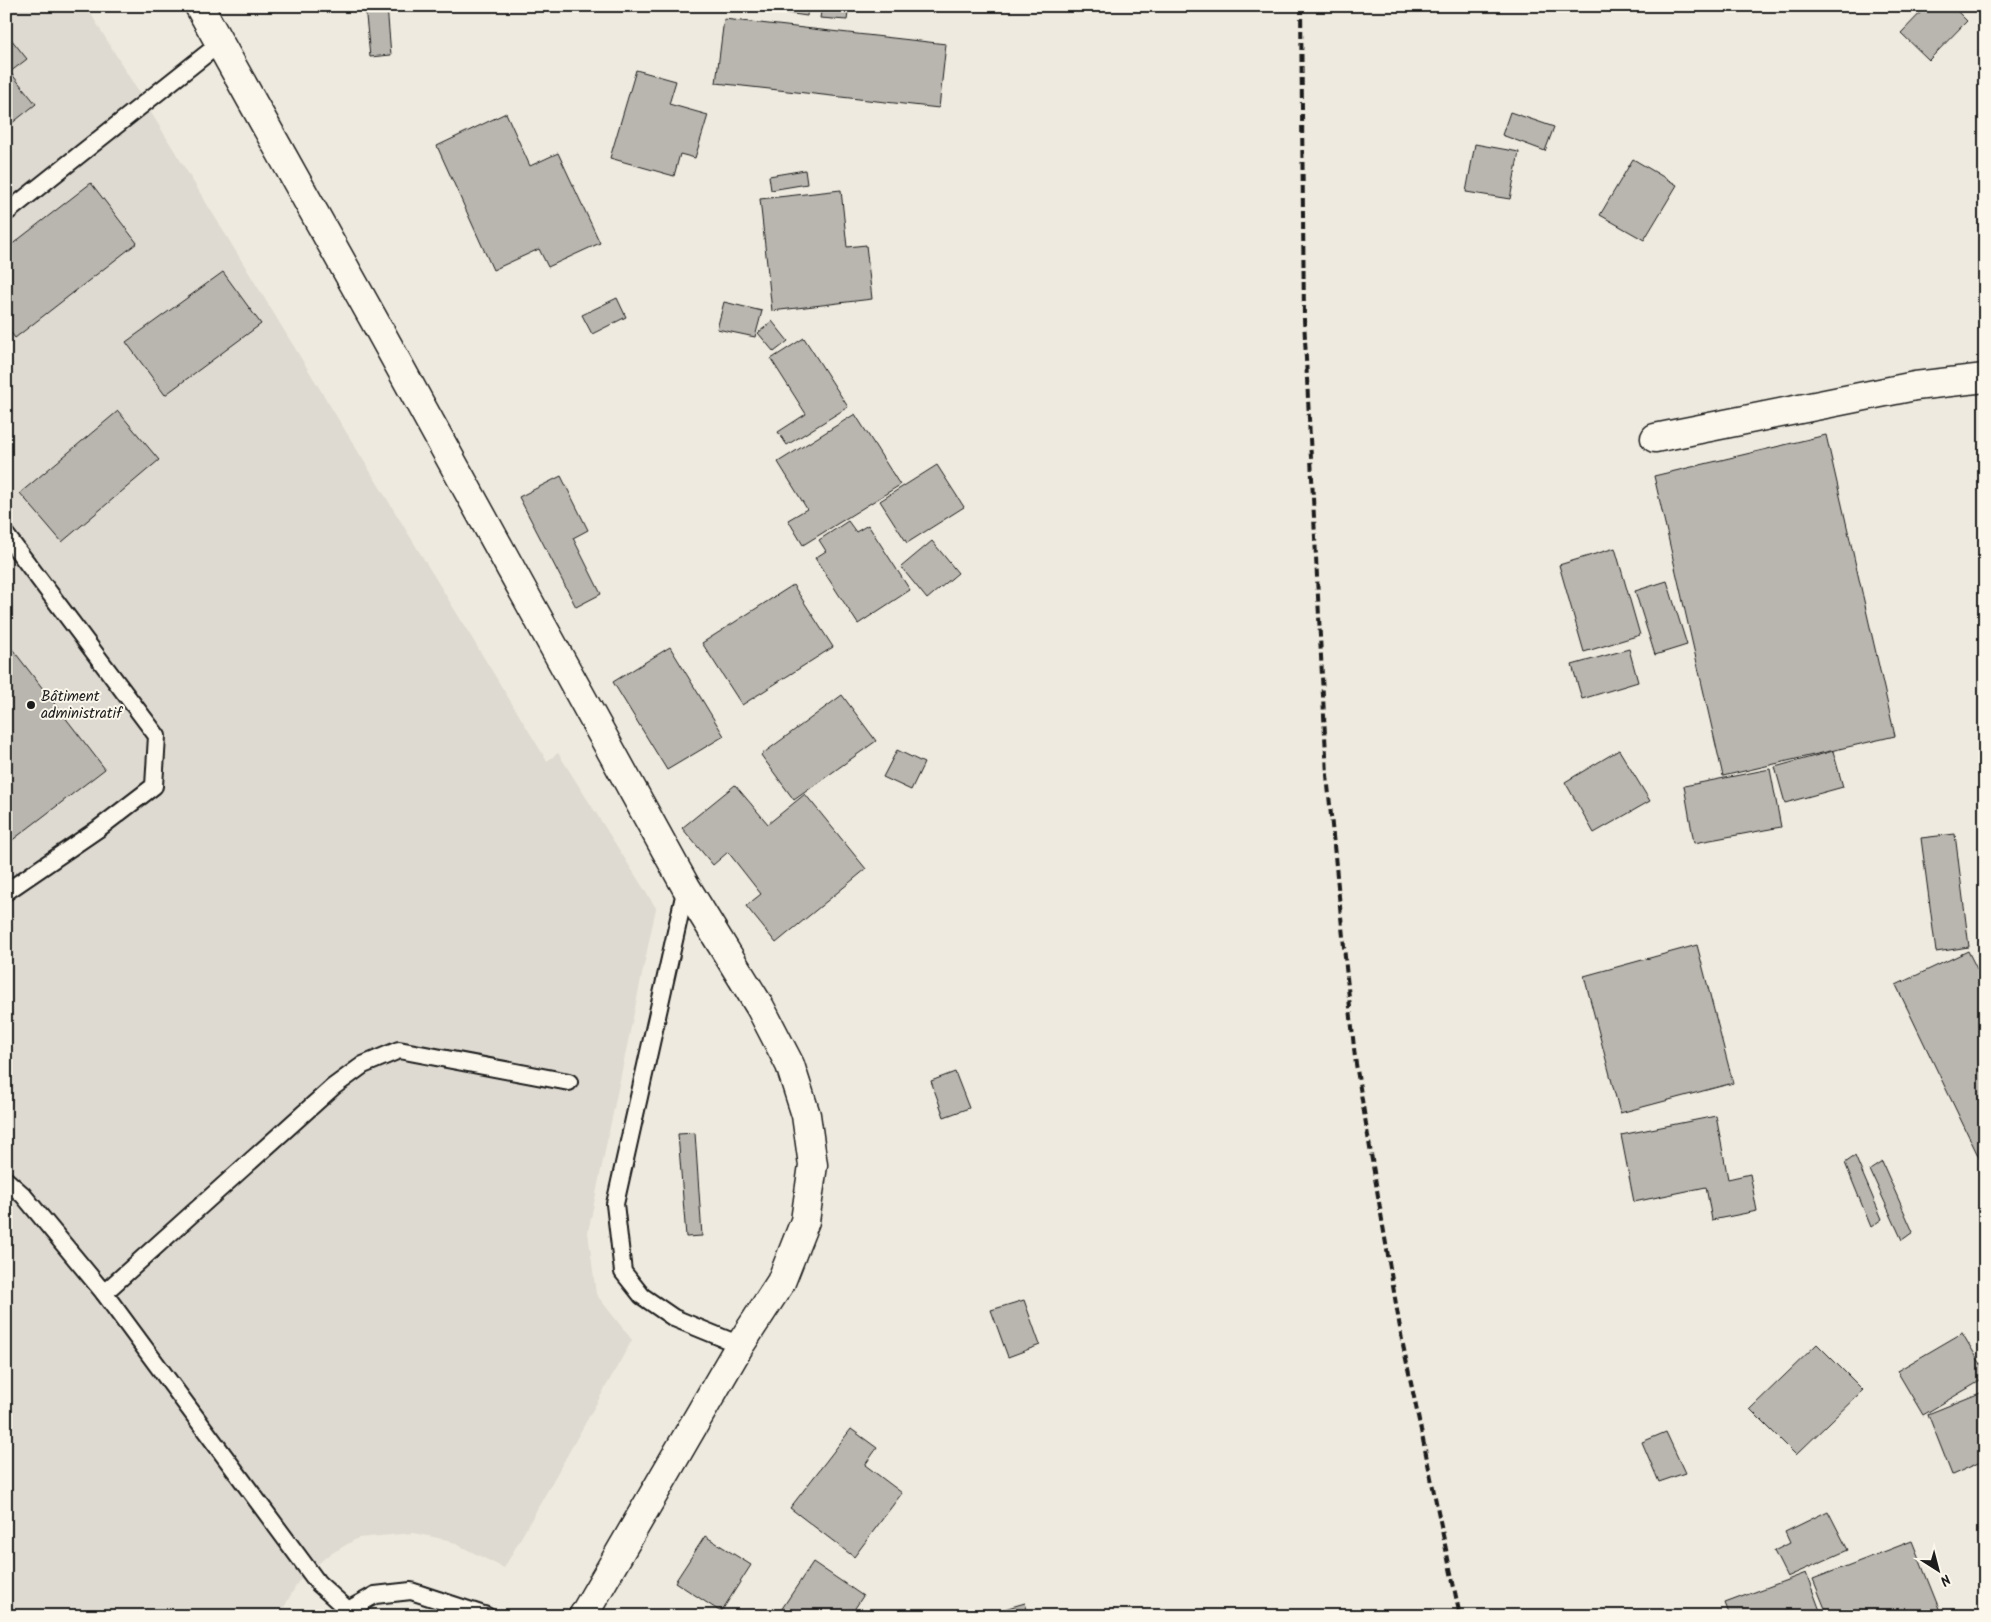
<svg xmlns="http://www.w3.org/2000/svg" width="1991" height="1622" font-family="Kalam,sans-serif">
	<style>
		.built { fill: #dedad1 }
		.building { fill: #b9b6af; stroke: #1c1c1c }
		.lines { fill: none; stroke-linecap: round; stroke-linejoin: round }
		.service-casing { stroke: #1c1c1c; stroke-width: 20 }
		.minor-casing { stroke: #1c1c1c; stroke-width: 31 }
		.tertiary-casing { stroke: #1c1c1c; stroke-width: 31 }
		.service { stroke: #fbf7ec; stroke-width: 16 }
		.minor { stroke: #fbf7ec; stroke-width: 28 }
		.tertiary { stroke: #fbf7ec; stroke-width: 28 }
		.rail { stroke: #1c1c1c; stroke-width: 4; stroke-dasharray: 8 4; stroke-linecap: butt }
		.poi-dot { fill: #1c1c1c; stroke: #fbf7ec; stroke-width: 2 }
		.labels { text-anchor: middle; stroke-width: 4; stroke-linejoin: round; paint-order: stroke }
		.poi-label { font-size: 15px; fill: #1c1c1c; stroke: #fbf7ec; text-anchor: start }
	</style>
	<rect width="100%" height="100%" fill="#eeeadf"/>
	<filter id="ink" filterUnits="userSpaceOnUse"><feTurbulence type="fractalNoise" baseFrequency=".02" numOctaves="2"/><feDisplacementMap in="SourceGraphic" scale="10" xChannelSelector="R" yChannelSelector="G"/><feConvolveMatrix kernelMatrix="1 2 1 2 8 2 1 2 1" color-interpolation-filters="sRGB"/></filter>
	<g filter="url(#ink)">
		<path class="built" d="M6 6H86L547 761 558 753 656 908 588 1232 596 1294 632 1340 504 1568 448 1540 413 1533 358 1538 327 1556 298 1582 283 1609 281 1616H6Z"/>
		<g class="building">
			<path d="M365 6H387L391 55 370 57Z"/>
			<path d="M738 6H808L807 16Z"/>
			<path d="M822 6H849L847 20 820 18Z"/>
			<path d="M1927 6H1952L1967 21 1929 60 1901 33Z"/>
			<path d="M724 19 946 44 939 108 716 83Z"/>
			<path d="M7 34 27 59 10 72 36 104 6 128Z"/>
			<path d="M636 70 676 81 669 104 708 115 695 158 680 154 674 176 610 158Z"/>
			<path d="M1510 112 1554 127 1545 151 1502 135Z"/>
			<path d="M506 113 530 166 558 153 600 243 548 267 539 249 493 270 437 146Z"/>
			<path d="M1475 144 1519 152 1510 199 1466 192Z"/>
			<path d="M1633 159 1677 185 1644 240 1600 215Z"/>
			<path d="M805 170 807 184 771 190 769 176Z"/>
			<path d="M91 183 137 243 15 338 6 326V249Z"/>
			<path d="M841 190 847 247 866 245 872 299 772 311 760 199Z"/>
			<path d="M223 272 261 324 165 395 126 342Z"/>
			<path d="M617 298 626 317 592 334 582 315Z"/>
			<path d="M724 302 762 311 755 337 717 329Z"/>
			<path d="M772 321 788 341 774 352 758 333Z"/>
			<path d="M804 338 848 407 787 445 778 432 806 414 771 359Z"/>
			<path d="M118 411 159 460 62 542 20 493Z"/>
			<path d="M855 414 900 485 803 545 788 520 807 509 778 462Z"/>
			<path d="M1826 435 1895 736 1723 776 1654 476Z"/>
			<path d="M937 465 964 507 907 543 880 501Z"/>
			<path d="M561 476 588 530 573 538 601 594 576 607 519 497Z"/>
			<path d="M848 521 856 532 868 525 910 590 858 624 815 558 826 551 819 540Z"/>
			<path d="M932 541 958 573 927 599 901 567Z"/>
			<path d="M1615 548 1640 635 1584 652 1559 565Z"/>
			<path d="M1667 581 1687 645 1655 655 1635 591Z"/>
			<path d="M793 585 833 647 742 705 702 643Z"/>
			<path d="M6 641 105 769 6 845Z"/>
			<path d="M670 647 724 736 667 770 613 682Z"/>
			<path d="M1629 649 1638 682 1582 699 1572 665Z"/>
			<path d="M842 695 876 741 794 800 761 755Z"/>
			<path d="M897 750 924 763 911 790 883 777Z"/>
			<path d="M1619 750 1650 801 1594 833 1565 782Z"/>
			<path d="M1833 751 1843 787 1785 803 1775 767Z"/>
			<path d="M1770 769 1781 827 1694 843 1684 786Z"/>
			<path d="M735 785 768 824 805 794 866 869 776 943 746 906 761 894 728 852 713 865 682 828Z"/>
			<path d="M1955 834 1969 947 1936 952 1921 838Z"/>
			<path d="M1697 945 1733 1083 1620 1113 1584 976Z"/>
			<path d="M1968 951 1985 985V1170L1896 985Z"/>
			<path d="M955 1072 969 1108 944 1117 931 1081Z"/>
			<path d="M1716 1116 1728 1179 1750 1174 1757 1211 1712 1220 1706 1187 1634 1202 1621 1135Z"/>
			<path d="M695 1133 702 1236 686 1237 678 1134Z"/>
			<path d="M1855 1156 1882 1219 1871 1227 1845 1163Z"/>
			<path d="M1882 1162 1913 1232 1902 1240 1870 1170Z"/>
			<path d="M1024 1300 1040 1345 1008 1357 991 1310Z"/>
			<path d="M1962 1333 1985 1371V1378L1923 1415 1897 1371Z"/>
			<path d="M1817 1344 1863 1390 1796 1455 1750 1409Z"/>
			<path d="M1985 1391V1460L1952 1475 1928 1414Z"/>
			<path d="M851 1429 877 1448 865 1465 902 1493 854 1557 790 1508Z"/>
			<path d="M1666 1432 1685 1473 1659 1482 1642 1442Z"/>
			<path d="M1828 1511 1848 1550 1787 1577 1774 1551 1790 1543 1785 1532Z"/>
			<path d="M705 1536 751 1565 721 1612 675 1582Z"/>
			<path d="M1912 1541 1942 1616H1828L1813 1579Z"/>
			<path d="M813 1562 863 1596 850 1616H777Z"/>
			<path d="M1806 1573 1822 1616H1730L1725 1603Z"/>
			<path d="M1025 1603 1029 1616H980Z"/>
		</g>
		<g class="lines">
			<defs>
				<g id="service">
					<path d="M6 213 219 44"/>
					<path d="M6 535 157 736 154 786 98 829 6 892"/>
					<path d="M686 887 615 1204 623 1272 642 1296 674 1318 740 1345"/>
					<path d="M6 1180 23 1195 104 1293 318 1583 348 1610"/>
					<path d="M104 1293 333 1087 363 1065 399 1050 569 1082"/>
					<path d="M344 1616 348 1610 375 1595 411 1591 487 1616"/>
				</g>
				<path id="minor" d="M1655 438 1915 386 1985 378"/>
				<path id="tertiary" d="M199 6 374 320 686 887 760 1007 790 1065 806 1115 813 1165 805 1221 781 1282 740 1345 583 1616"/>
			</defs>
			<use href="#service" class="service-casing"/>
			<use href="#minor" class="minor-casing"/>
			<use href="#tertiary" class="tertiary-casing"/>
			<use href="#service" class="service"/>
			<use href="#minor" class="minor"/>
			<use href="#tertiary" class="tertiary"/>
			<path class="rail" d="M1301 6 1304 319 1327 775 1355 1058 1402 1340 1460 1616"/>
		</g>
	</g>
	<circle class="poi-dot" cx="31" cy="705" r="5"/>
	<g class="labels">
		<g class="poi-label">
			<text x="41" y="701">Bâtiment<tspan x="41" dy="17">administratif</tspan></text>
		</g>
	</g>
	<rect width="1991" height="1622" fill="none" stroke="#fbf7ec" stroke-width="25"/>
	<rect x="12" y="12" width="1966" height="1597" fill="none" stroke="#1c1c1c" stroke-width="2" filter="url(#ink)"/>
	<g transform="translate(1938 1570) rotate(144)" stroke="#fbf7ec" stroke-width="4" paint-order="stroke">
	<path d="M0-4L9 19L0 12L-9 19Z" fill="#1c1c1c"/>
	<text y="-8" font-size="14" font-weight="bold" text-anchor="middle" fill="#1c1c1c">N</text>
	</g>
</svg>
